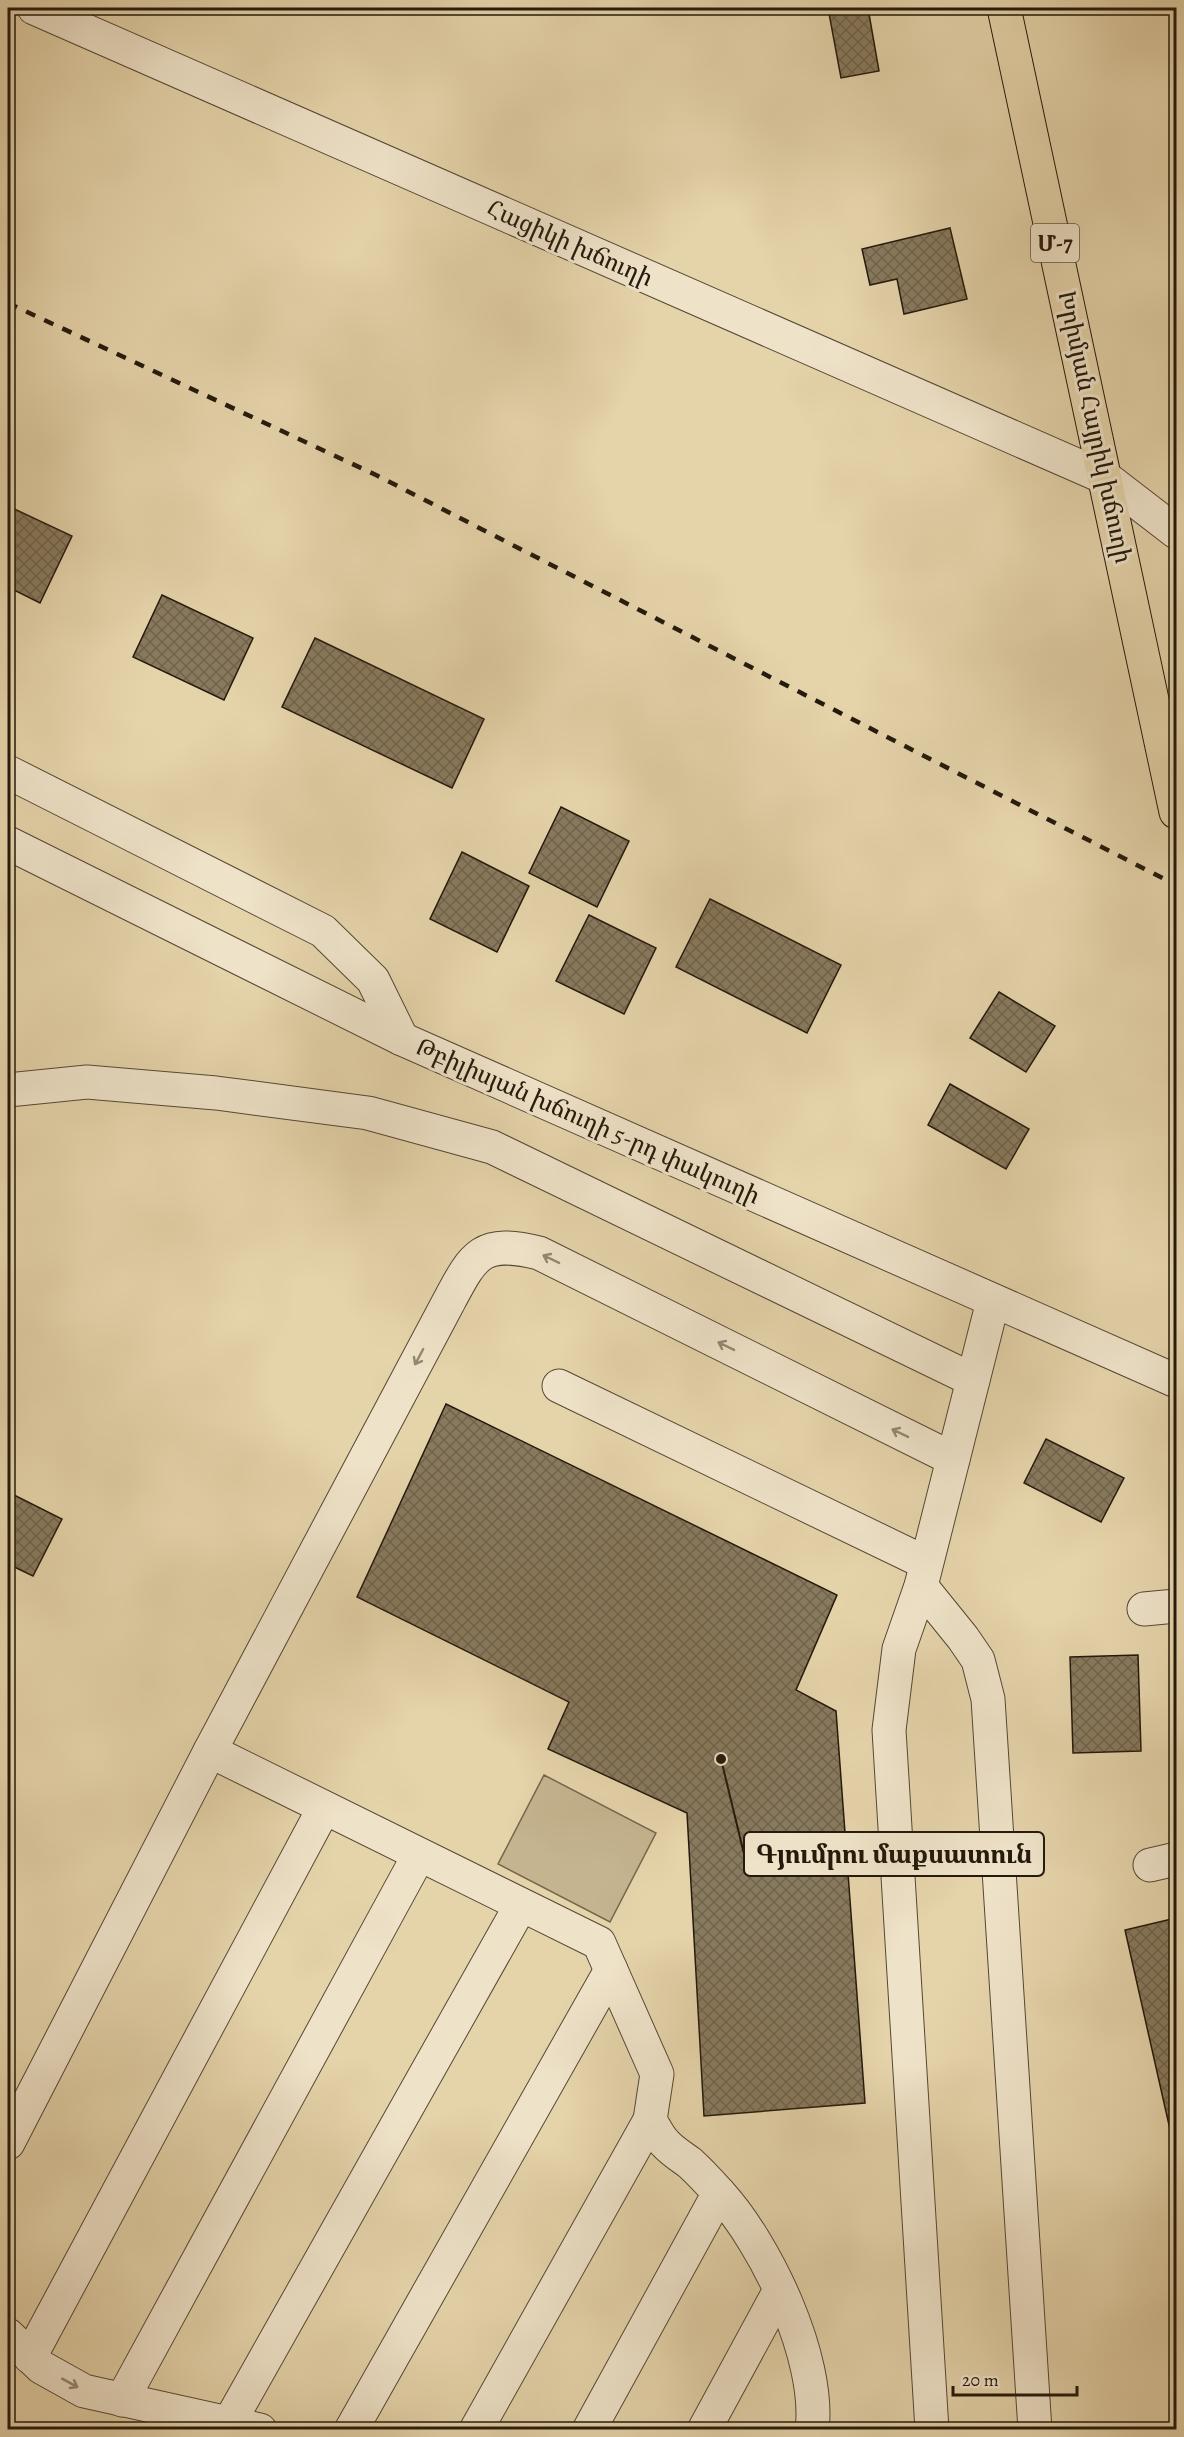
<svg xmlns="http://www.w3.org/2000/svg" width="1184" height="2437" font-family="Alegreya,'Noto Serif Armenian',serif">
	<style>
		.green { fill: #c4b48f; stroke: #74674e; stroke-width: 1.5 }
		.building { fill: url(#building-cross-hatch); stroke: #241a0c; stroke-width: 1.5 }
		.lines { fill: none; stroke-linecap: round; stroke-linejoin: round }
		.minor-casing { stroke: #544834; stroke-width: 35 }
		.highway-casing { stroke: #241a0c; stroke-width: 35 }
		.minor { stroke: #eee2c8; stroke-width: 33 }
		.highway { stroke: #e5d3aa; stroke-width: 33 }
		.rail { stroke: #241a0c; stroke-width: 4.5; stroke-dasharray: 10 10; stroke-linecap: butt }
		.oneway { stroke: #938873 }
		.labels { text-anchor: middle; stroke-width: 6; stroke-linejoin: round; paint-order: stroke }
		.shield { fill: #eee2c8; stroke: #615644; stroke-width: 1.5 }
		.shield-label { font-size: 22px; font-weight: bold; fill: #241a0c }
		.street-label { font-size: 24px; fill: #241a0c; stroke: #eee2c8 }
		.leader { fill: none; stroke: #241a0c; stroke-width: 2 }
		.callout-dot { fill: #241a0c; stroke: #eee2c8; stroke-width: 2 }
		.callout { fill: #eee2c8; stroke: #241a0c; stroke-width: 2 }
		.callout-label { font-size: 26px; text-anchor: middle; font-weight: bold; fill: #241a0c }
	</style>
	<defs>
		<pattern id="building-cross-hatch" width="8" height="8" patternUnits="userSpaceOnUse" patternTransform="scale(1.5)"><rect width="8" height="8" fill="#887a5e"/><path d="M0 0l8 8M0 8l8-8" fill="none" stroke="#6f634c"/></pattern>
	</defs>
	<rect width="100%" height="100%" fill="#e5d3aa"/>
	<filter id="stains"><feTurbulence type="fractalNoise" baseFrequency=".00333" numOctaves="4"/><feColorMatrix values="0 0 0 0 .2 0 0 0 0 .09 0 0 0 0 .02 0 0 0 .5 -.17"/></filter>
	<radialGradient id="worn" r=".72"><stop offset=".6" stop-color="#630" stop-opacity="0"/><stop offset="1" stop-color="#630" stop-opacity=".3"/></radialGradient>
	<path class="green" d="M544 1775 656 1833 610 1922 498 1864Z"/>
	<g class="building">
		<path d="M828 8H868L879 71 841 78Z"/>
		<path d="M950 228 967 299 904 314 897 279 870 285 862 249Z"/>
		<path d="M8 506 72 536 40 603 8 587Z"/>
		<path d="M162 595 253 638 224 700 133 657Z"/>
		<path d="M315 638 484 719 452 788 282 707Z"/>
		<path d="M561 807 629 841 597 907 529 873Z"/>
		<path d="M462 852 529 886 497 952 430 919Z"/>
		<path d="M710 899 841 965 807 1033 676 967Z"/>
		<path d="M589 915 656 948 624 1014 556 981Z"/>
		<path d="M999 992 1055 1026 1026 1072 970 1038Z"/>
		<path d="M950 1084 1029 1129 1006 1169 928 1125Z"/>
		<path d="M446 1404 837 1595 796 1690 836 1711 865 2103 704 2116 687 1813 548 1749 569 1702 357 1597Z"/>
		<path d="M1046 1439 1124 1478 1101 1522 1024 1483Z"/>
		<path d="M8 1492 62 1519 33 1576 8 1564Z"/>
		<path d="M1138 1655 1141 1751 1073 1753 1070 1657Z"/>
		<path d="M1176 1918V2156L1125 1930Z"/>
	</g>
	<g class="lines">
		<defs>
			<g id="minor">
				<path d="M34 8 1106 478 1176 532"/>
				<path d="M8 772 323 931 373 980 402 1039"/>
				<path d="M8 843 402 1039 1176 1381"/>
				<path d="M8 1090 87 1082 216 1093 368 1113 492 1147 973 1380"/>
				<path d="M559 1386 926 1563"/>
				<path d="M921 1586 963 1638 978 1660 988 1699 1035 2430"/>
				<path d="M1144 1609 1176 1606"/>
				<path d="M210 1751 599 1943 657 2074 650 2120C655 2128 659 2137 665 2143 672 2151 682 2157 690 2163 700 2172 710 2183 719 2193 766 2244 821 2359 812 2430"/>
				<path d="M1150 1865 1176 1859"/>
				<path d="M8 2143 210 1751 448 1303C474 1254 481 1239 539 1253L953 1459"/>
				<path d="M8 2335 41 2367 84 2391 260 2430"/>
				<path d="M30 2357 324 1808"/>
				<path d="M122 2400 419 1855"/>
				<path d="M229 2423 521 1905"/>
				<path d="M351 2430 611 1970"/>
				<path d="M476 2430 650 2120"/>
				<path d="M589 2430 719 2193"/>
				<path d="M704 2430 780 2290"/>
				<path d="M932 2430 889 1730 899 1649 921 1586 993 1301"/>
			</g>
			<path id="highway" d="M1004 8 1176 812"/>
		</defs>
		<use href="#minor" class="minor-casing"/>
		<use href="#highway" class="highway-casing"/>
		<use href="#minor" class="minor"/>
		<use href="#highway" class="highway"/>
		<path class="rail" d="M8 303 376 475 1176 885"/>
	</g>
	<defs><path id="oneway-shaft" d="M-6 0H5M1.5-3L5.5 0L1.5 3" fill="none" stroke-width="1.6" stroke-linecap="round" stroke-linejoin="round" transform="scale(1.5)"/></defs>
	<g class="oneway">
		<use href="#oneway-shaft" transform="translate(551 1259) rotate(-154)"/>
		<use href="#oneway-shaft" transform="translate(726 1346) rotate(-154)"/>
		<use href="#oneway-shaft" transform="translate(419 1357) rotate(118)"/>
		<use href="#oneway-shaft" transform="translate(900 1433) rotate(-154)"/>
		<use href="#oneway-shaft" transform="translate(70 2383) rotate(29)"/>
	</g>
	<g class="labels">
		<rect class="shield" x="1031" y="224" width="48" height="38" rx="4.5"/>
		<g class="shield-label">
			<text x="1055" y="251">Մ-7</text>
		</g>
		<g class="street-label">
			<text transform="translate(570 243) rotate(24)" y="8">Հացիկի խճուղի</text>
			<text transform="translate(1095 427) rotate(78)" y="8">Խրիմյան Հայրիկ խճուղի</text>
			<text transform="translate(588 1121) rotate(24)" y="8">Թբիլիսյան խճուղի 5-րդ փակուղի</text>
		</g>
	</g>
	<path class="leader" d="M721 1759L744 1854"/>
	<circle class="callout-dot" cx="721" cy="1759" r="6"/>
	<rect class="callout" x="744" y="1832" width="300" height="44" rx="6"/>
	<g class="callout-label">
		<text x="894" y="1863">Գյումրու մաքսատուն</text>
	</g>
	<rect width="1184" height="2437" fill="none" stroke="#e5d3aa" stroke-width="30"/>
	<rect x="9" y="9" width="1166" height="2419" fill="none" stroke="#241a0c" stroke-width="3"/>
	<rect x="15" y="15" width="1154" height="2407" fill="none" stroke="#241a0c" stroke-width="1.5"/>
	<path d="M953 2386v9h124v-9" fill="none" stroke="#241a0c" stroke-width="3"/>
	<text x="962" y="2386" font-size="18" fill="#241a0c" stroke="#eee2c8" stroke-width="4.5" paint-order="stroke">20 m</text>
	<rect width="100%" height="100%" filter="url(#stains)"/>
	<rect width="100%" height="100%" fill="url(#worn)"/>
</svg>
